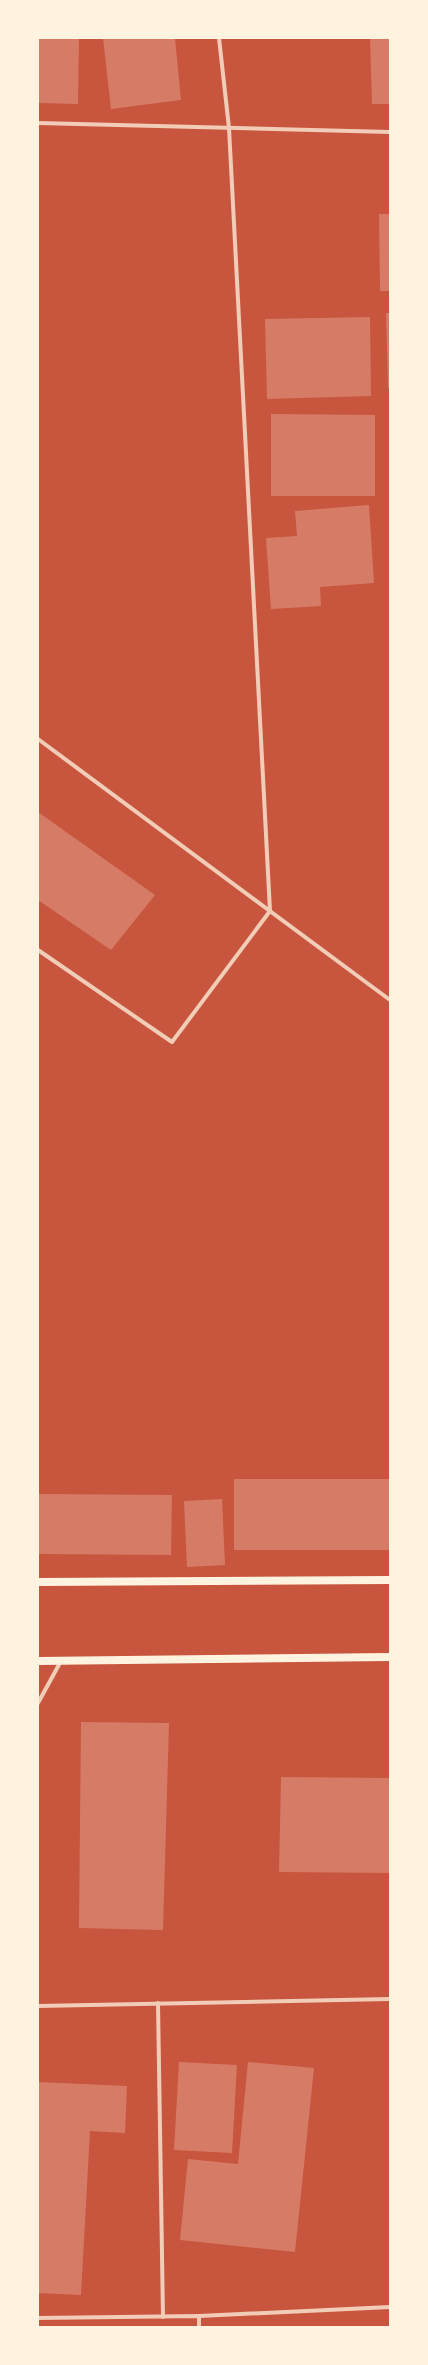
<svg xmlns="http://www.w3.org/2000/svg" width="428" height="2365" font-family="'Exo 2',sans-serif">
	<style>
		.building { fill: #d67c66 }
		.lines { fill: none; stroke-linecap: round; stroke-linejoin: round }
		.minor { stroke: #f1ccb7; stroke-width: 4 }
		.secondary { stroke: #fff3e0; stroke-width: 8 }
	</style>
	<rect width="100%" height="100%" fill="#c8553d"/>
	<g class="building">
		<path d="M38 38H79L78 104 38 103Z"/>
		<path d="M103 38H175L181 100 111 109Z"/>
		<path d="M370 38H390V104H372Z"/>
		<path d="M379 214H390V291H380Z"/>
		<path d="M386 313H390V388H388Z"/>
		<path d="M370 317 371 396 267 399 265 319Z"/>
		<path d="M271 414 375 415V496H271Z"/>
		<path d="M369 505 374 583 320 587 321 606 271 609 266 538 297 536 295 511Z"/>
		<path d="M38 812 155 895 111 950 38 900Z"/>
		<rect x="234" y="1479" width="156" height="71"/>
		<path d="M38 1494 172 1495 171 1555 38 1554Z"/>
		<path d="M222 1499 225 1565 187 1567 184 1501Z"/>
		<path d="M81 1722 169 1723 163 1930 79 1928Z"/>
		<path d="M281 1777 390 1778V1873L279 1872Z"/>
		<path d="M179 2062 237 2065 232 2153 174 2150Z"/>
		<path d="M248 2062 314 2068 295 2252 180 2240 188 2159 238 2164Z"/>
		<path d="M38 2082 127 2086 125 2133 90 2131 81 2295 38 2293Z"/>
	</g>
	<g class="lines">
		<g class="minor">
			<path d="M38 123 390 132"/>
			<path d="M38 739 390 1000"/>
			<path d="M38 950 172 1042 270 911 229 128 219 38"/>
			<path d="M38 1703 61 1661"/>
			<path d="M158 2003 163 2317"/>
			<path d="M38 2006 390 1999"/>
			<path d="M199 2316 390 2307"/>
			<path d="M38 2318 199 2316V2327"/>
		</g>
		<g class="secondary">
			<path d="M38 1582 390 1580"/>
			<path d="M38 1661 390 1657"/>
		</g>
	</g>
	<rect width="428" height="2365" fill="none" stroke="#fff3e0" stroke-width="78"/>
</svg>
